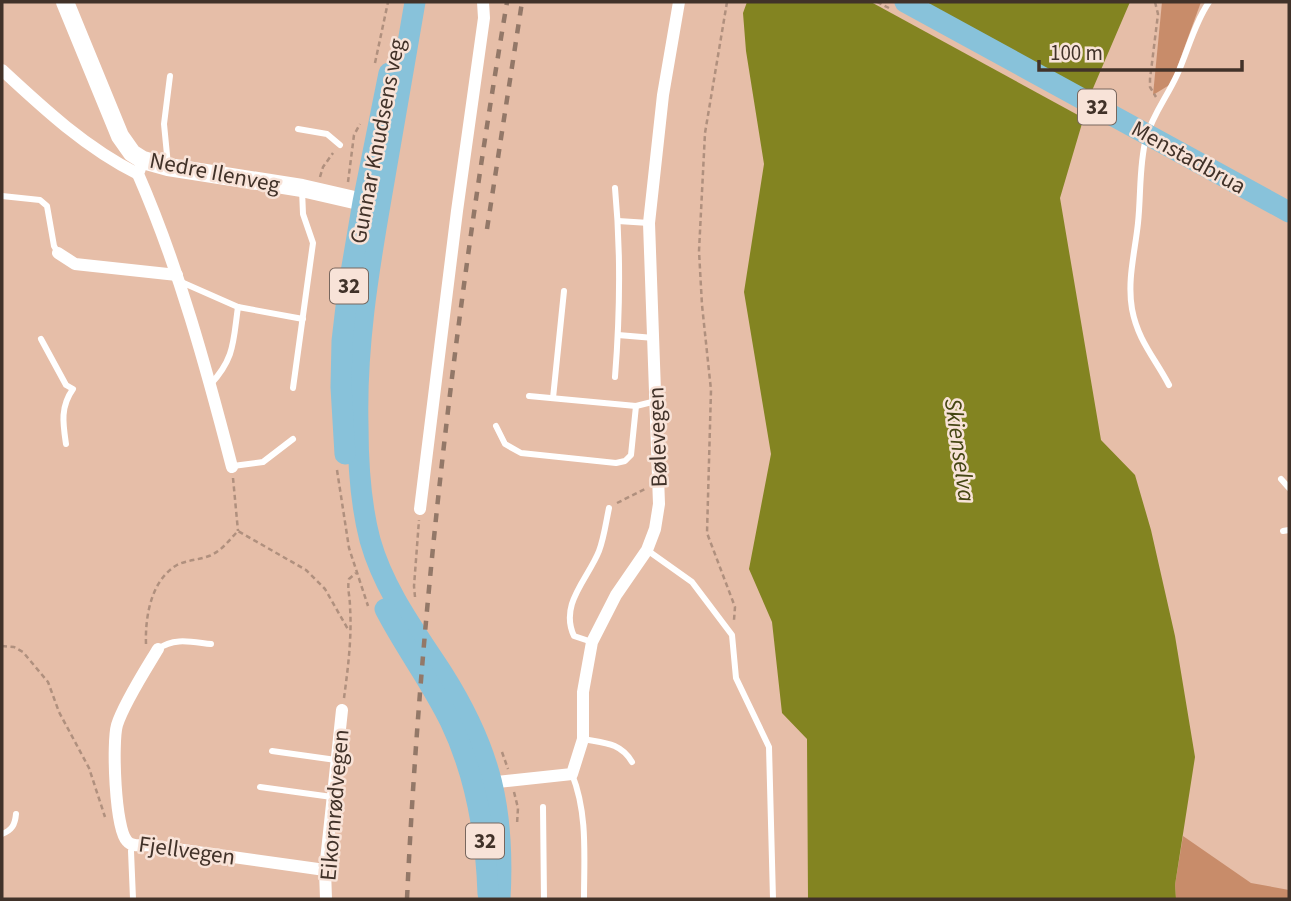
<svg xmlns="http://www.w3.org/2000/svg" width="1291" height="901" font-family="'Source Sans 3',sans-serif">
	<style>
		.green { fill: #c88c6a }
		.water { fill: #838421 }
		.pier { fill: #e6bea8 }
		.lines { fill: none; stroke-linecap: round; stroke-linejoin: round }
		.path { stroke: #b0907e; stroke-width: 2.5; stroke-dasharray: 5 3.5; stroke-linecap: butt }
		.lane { stroke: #fff; stroke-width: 6 }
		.street { stroke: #fff; stroke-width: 12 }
		.secondary { stroke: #fff; stroke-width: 18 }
		.primary { stroke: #88c2da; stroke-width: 21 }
		.rail { stroke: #937868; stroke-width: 4.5; stroke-dasharray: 9 9; stroke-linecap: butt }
		.labels { text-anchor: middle; stroke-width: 5; stroke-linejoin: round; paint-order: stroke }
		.shield { fill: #f8e3d8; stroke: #78675e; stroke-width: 2 }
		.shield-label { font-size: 21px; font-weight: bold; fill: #413229 }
		.street-label { font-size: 23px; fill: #413229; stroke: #f8e3d8 }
		.water-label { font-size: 24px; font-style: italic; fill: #444512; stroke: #f8e3d8 }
	</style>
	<rect width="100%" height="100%" fill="#e6bea8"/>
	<g class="green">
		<path d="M1162 2H1201L1171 84 1153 95Z"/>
		<path d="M1183 836 1251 883 1289 890V899H1176L1175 885Z"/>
	</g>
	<path class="water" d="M747 2H1130L1091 93 1060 198 1101 440 1135 475 1151 530 1175 636 1195 757 1175 885 1176 899H808L807 739 782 713 772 622 749 569 771 454 744 292 764 164 746 51 743 13Z"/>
	<path class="pier" d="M871 2H923L1094 95 1087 120Z"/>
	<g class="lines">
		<g class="path">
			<path d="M727 2 705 133 699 251 702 305 711 390 707 533 735 607 734 620"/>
			<path d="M877 2 889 8"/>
			<path d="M1155 2 1158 14 1150 79V87L1156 97"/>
			<path d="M375 63 388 2"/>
			<path d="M320 177 323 167 333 153"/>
			<path d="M348 182 354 135 360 124"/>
			<path d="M337 470 349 548 368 606"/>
			<path d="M233 478 238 531"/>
			<path d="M617 503 645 489"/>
			<path d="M415 597 414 586 419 520"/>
			<path d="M146 644C145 617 151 580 177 565 187 560 199 560 209 556 222 551 229 540 238 531L306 570 325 589 349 631"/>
			<path d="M2 646 14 647 23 652 48 682 59 712 89 768 105 817"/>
			<path d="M344 698C348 668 352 637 350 607 350 596 347 589 349 579L356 573"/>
			<path d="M502 752 508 769"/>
			<path d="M514 792 518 808 517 824"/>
		</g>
		<g class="lane">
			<path d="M298 129 327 134 340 145"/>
			<path d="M168 165 164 124 170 76"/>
			<path d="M615 188C621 251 620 314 615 377"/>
			<path d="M2 196 40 200 47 206 54 246 58 253"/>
			<path d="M618 221 649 223"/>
			<path d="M179 281 238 307 303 319"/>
			<path d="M618 335 654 338"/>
			<path d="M41 339 66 385 73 389C60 407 63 424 66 444"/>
			<path d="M210 385C235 358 233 342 238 307"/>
			<path d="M1169 385C1155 358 1138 341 1132 309 1127 280 1135 252 1138 223 1141 195 1139 165 1146 138 1153 114 1167 97 1177 75 1188 51 1194 24 1209 2"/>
			<path d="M293 388 313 243 303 214 302 190"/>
			<path d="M529 396 636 406 656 401"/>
			<path d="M553 398 564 291"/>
			<path d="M496 426 505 444 521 453 616 463 625 461 631 455 636 406"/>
			<path d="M233 466 263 462 293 439"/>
			<path d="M1281 479 1289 488"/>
			<path d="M1283 531 1289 530"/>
			<path d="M647 550 692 582 732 635 736 678 769 747 773 899"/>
			<path d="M592 642 574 636C559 604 588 579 599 551 604 538 606 522 609 508"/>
			<path d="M158 649C174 637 192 642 211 644"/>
			<path d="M583 739C603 743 620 742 632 762"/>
			<path d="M272 751 336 760"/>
			<path d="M572 774C588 814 584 857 584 899"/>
			<path d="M260 787 332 797"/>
			<path d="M543 807 544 899"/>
			<path d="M2 834C12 830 15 825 16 814"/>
			<path d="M131 851 133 899"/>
		</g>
		<g class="street">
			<path d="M2 70C44 109 86 148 138 174"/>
			<path d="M143 160 138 174C179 268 206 367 232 467"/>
			<path d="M58 253 75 264 177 275"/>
			<path d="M420 509 457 211 484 18 483 2"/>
			<path d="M158 649C146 669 124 703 117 725 112 742 115 829 127 841 132 847 140 845 147 845L325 870"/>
			<path d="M488 783 572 774 583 739V692L592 642 616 595 647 550 655 529 659 504 649 223 663 95 679 2"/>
			<path d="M326 899 325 870 342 710"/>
		</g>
		<path class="secondary" d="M65 2 120 136 132 153 143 160 168 167 302 188 376 205"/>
		<g class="primary">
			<path d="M415 2C404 68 392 133 381 199 368 274 356 348 358 425 358 463 360 502 370 540 384 590 415 631 443 674 491 750 505 810 500 899"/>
			<path d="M905 2 1289 212"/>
			<path d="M345 454 341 387 342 341 348 290 363 202 389 73"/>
			<path d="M385 609C405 648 431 682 450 721 476 775 486 834 488 894"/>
		</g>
		<g class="rail">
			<path d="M487 229 522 2"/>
			<path d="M407 899C421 599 457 299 507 2"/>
		</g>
	</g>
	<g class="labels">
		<g class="shield">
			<rect x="1078" y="89.5" width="38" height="35" rx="5"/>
			<rect x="330" y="268.5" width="38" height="35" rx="5"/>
			<rect x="466" y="823.5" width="38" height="35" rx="5"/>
		</g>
		<g class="shield-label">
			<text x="1097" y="114">32</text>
			<text x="349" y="293">32</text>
			<text x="485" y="848">32</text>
		</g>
		<g class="street-label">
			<text transform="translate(377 141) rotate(-79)" y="8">Gunnar Knudsens veg</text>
			<text transform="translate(1189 157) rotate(29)" y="8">Menstadbrua</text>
			<text transform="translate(215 172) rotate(11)" y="8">Nedre Ilenveg</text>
			<text transform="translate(657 437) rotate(-92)" y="8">Bølevegen</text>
			<text transform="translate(334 805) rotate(-85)" y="8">Eikornrødvegen</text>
			<text transform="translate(187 850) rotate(8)" y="8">Fjellvegen</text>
		</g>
		<g class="water-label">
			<text transform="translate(960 450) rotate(82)" y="8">Skienselva</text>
		</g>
	</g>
	<rect width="1291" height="901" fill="none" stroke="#413229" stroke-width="7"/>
	<path d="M1039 60v10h203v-10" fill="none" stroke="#413229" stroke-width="3.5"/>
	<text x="1050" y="60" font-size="21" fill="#413229" stroke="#f8e3d8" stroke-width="5" paint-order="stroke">100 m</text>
</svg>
